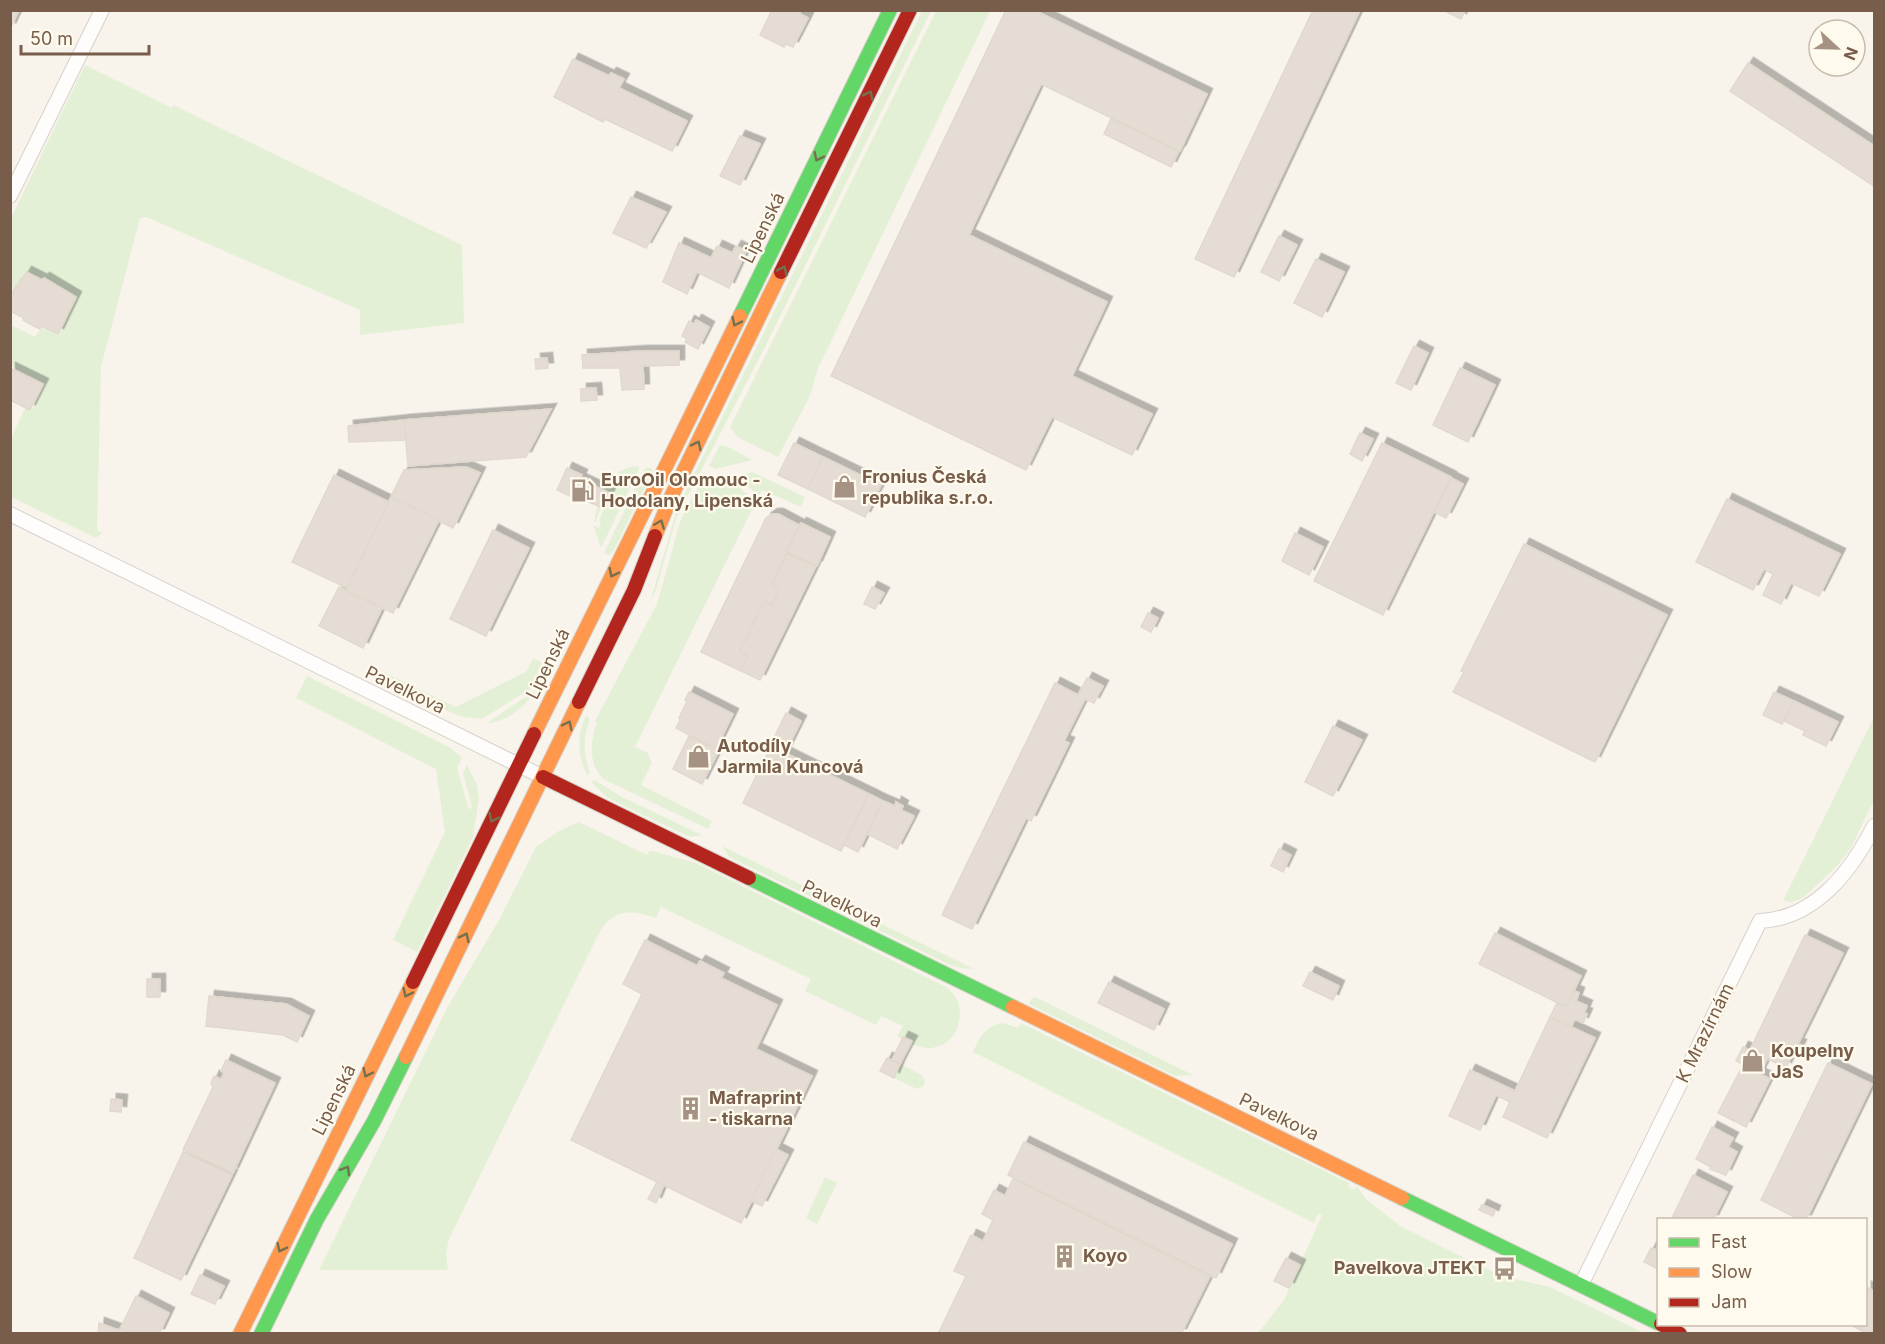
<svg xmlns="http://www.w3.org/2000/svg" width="1885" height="1344" font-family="Inter,sans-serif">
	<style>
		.green { fill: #e3f0d6 }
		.building { fill: #e5ddd3; stroke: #e1d8ce; stroke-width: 1.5; filter: url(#shadow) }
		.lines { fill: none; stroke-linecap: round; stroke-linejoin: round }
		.street-casing { stroke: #d7d1ca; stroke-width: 16 }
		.fast-casing { stroke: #d6d0c7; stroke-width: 16 }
		.slow-casing { stroke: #d6d0c7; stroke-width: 16 }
		.jam-casing { stroke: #d6d0c7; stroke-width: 16 }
		.street { stroke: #fefdfc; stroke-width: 14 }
		.fast { stroke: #63d668; stroke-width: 14 }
		.slow { stroke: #ff974d; stroke-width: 14 }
		.jam { stroke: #b3261e; stroke-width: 14 }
		.oneway { stroke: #75704e }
		.labels { text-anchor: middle; stroke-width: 4.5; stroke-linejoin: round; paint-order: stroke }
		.street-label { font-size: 18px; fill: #785e4a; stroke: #fffaee }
		.poi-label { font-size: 18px; font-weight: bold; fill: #785e4a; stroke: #fffaee; text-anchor: start }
	</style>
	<defs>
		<filter id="shadow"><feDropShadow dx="5.5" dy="-5.5" stdDeviation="0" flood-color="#0004"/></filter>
	</defs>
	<rect width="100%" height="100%" fill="#f8f4ec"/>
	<g class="green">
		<path d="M922 11H931L764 349 676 519 656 590 650 602 677 509Z"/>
		<path d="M936 11H990L826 352 818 368 810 396 778 457 737 437 730 427Z"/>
		<path d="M85 65 172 108 173 105 462 245 464 323 360 335V310L146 217 140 218 101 367 97 530 102 533 98 537H94L11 497V439L25 408 31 411 45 384 11 366V325L35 337 41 328 59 335 78 297 25 271 18 285 15 284 11 293V218Z"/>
		<path d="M720 445 728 447 752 460 716 469 709 466Z"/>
		<path d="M636 466 640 467 601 548 593 525 599 528 601 522 599 521 604 509 601 508 595 523C592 514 607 483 615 476 620 470 628 467 636 466Z"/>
		<path d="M645 468H651L653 471 613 552 609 555 604 553Z"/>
		<path d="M752 472 805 497 801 507 762 490 759 496 736 476Z"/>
		<path d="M731 478 743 491 756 501 635 747 648 753 652 763 641 785 712 821 708 829 603 779C588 763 590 741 597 722L595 721 657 604 681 519 700 484 703 485 714 479Z"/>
		<path d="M533 658 542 663 530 689 482 719 463 717 450 712 383 680V672L456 707 527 671Z"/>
		<path d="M307 676 451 748 462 758 457 768 469 810 472 807 463 773 467 765 477 785 479 799 473 837 417 952 393 940 445 832 436 769 296 698Z"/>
		<path d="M536 690C524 708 508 721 487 723Z"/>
		<path d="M586 715 590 719C583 737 583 754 590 773L587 775C577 755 577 735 586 715Z"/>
		<path d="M1874 717V800L1851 848 1837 866 1803 898 1791 902 1783 901Z"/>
		<path d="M594 780 624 798 702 835 691 837 685 835 608 798 592 783Z"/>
		<path d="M579 822 647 855 649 851H653L696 863 946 987C972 1005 959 1049 928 1048 917 1048 906 1041 897 1036L903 1026 881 1016 876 1025 805 991 811 979 661 907 656 918C628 908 611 910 597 937L449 1239 446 1253 448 1270H319L448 1006 499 920 536 847 559 831Z"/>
		<path d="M722 846 974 969 961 968 950 965 729 857Z"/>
		<path d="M1035 997 1193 1075 1175 1076 1029 1004 1031 999Z"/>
		<path d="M1003 1023 1018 1028 1021 1023 1349 1183 1348 1186 1354 1190 1357 1186 1366 1199 1400 1226 1501 1276 1550 1287 1644 1333H1258L1284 1300 1322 1215 1318 1214 1314 1223 973 1052C980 1037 985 1026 1003 1023Z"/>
		<path d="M900 1064 922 1075 925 1081 923 1086 917 1089 894 1078Z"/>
		<path d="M825 1177 837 1183 817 1224 806 1218Z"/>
	</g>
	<g class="building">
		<path d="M10 10H19L10 29Z"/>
		<path d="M772 10H800V14L808 18 793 47 786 44 784 47 760 35Z"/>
		<path d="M1006 10H1034L1207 94 1180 151 1041 84 969 235 1107 302 1072 376 1152 414 1132 455 1052 417 1026 470 831 376Z"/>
		<path d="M1313 10H1360L1234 277 1195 259Z"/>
		<path d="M1443 10H1465L1461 19Z"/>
		<path d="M573 59 609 76 611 73 624 79 619 88 687 121 672 151 605 119 603 122 554 97Z"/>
		<path d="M1748 63 1874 146V186L1730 91Z"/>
		<path d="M1111 119 1179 151 1171 167 1104 134Z"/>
		<path d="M740 136 760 144 740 185 720 176Z"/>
		<path d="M631 197 666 212 646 248 613 233Z"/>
		<path d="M1279 236 1297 245 1279 281 1261 272Z"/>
		<path d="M679 243 711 258 717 246 732 253 736 246 746 251 729 288 697 272 687 294 663 282Z"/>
		<path d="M1316 259 1344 272 1322 317 1294 303Z"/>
		<path d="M26 272 42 280 44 278 76 297 58 334 41 326 40 329 34 326 23 320 24 318 10 311V303L14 295 12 294 16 285 18 286Z"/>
		<path d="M696 320 709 327 698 349 685 342 687 339 682 336 689 321 694 324Z"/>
		<path d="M1414 346 1428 353 1411 390 1396 383Z"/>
		<path d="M641 351H679V365L643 366 644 389 622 390 620 368H583L582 355Z"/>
		<path d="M547 358 548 368 536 369 535 359Z"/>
		<path d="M10 368 43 384 30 410 10 400Z"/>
		<path d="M1460 368 1495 385 1468 442 1433 425Z"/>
		<path d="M596 388 597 400 581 401V389Z"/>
		<path d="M551 409 526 457 408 466 404 420Z"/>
		<path d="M404 420 406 440 349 442 348 426Z"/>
		<path d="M1360 433 1373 439 1362 461 1350 454Z"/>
		<path d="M794 443 823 457 808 489 778 475Z"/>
		<path d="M1382 443 1451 477 1383 615 1314 581Z"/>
		<path d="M823 457 881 485 865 517 808 489Z"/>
		<path d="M466 467 480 473 453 528 391 497 404 470Z"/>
		<path d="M567 468 582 475 572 497 557 490Z"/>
		<path d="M334 475 389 502 347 588 292 562Z"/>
		<path d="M1451 478 1463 484 1446 518 1434 512Z"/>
		<path d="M580 479 610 493 603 508 573 495Z"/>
		<path d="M391 497 439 520 393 613 346 591Z"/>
		<path d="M1727 499 1840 554 1819 596 1791 583 1781 604 1763 595 1773 574 1764 569 1753 590 1696 562Z"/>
		<path d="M772 514H778L799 525 772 585 780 589 772 605 764 602 740 651 748 655 741 671 701 652 766 518Z"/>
		<path d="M801 523 830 537 817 566 787 552Z"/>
		<path d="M493 530 529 548 486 636 450 619Z"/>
		<path d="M1295 533 1323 547 1309 575 1282 561Z"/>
		<path d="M1524 544 1667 615 1595 762 1453 692 1464 672 1461 671Z"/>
		<path d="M787 554 816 566 760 680 741 671 748 655 740 651 764 602 772 605 780 589 772 585Z"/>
		<path d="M339 587 382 608 363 648 319 626Z"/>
		<path d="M872 587 884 593 875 609 864 604Z"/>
		<path d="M1148 613 1158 618 1151 632 1141 627Z"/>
		<path d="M1087 678 1103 686 1094 703 1085 699 1064 741 1069 743 1031 821 1026 818 972 929 942 915 1055 683 1078 695Z"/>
		<path d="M689 692 733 714 716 749 676 728 680 720 679 718 687 701 685 700Z"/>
		<path d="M1774 692 1794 701 1782 724 1763 715Z"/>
		<path d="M1794 701 1838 722 1826 746 1803 735 1805 731 1784 721Z"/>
		<path d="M786 713 801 721 785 753 770 746Z"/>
		<path d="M1333 726 1362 740 1333 796 1305 782Z"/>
		<path d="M689 736 719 750 702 784 673 769Z"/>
		<path d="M771 746 869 794 841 851 743 803Z"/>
		<path d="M869 794 883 801 858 852 844 845Z"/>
		<path d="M883 801 895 806 896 802 903 806 901 810 914 816 897 849 867 834Z"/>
		<path d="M1279 849 1291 855 1283 872 1271 866Z"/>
		<path d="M1495 933 1581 976 1566 1007 1479 964Z"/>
		<path d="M1805 935 1843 953 1798 1044 1801 1045 1796 1055 1793 1053 1786 1068 1750 1050Z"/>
		<path d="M645 940 697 966 700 961 724 973 721 978 777 1005 756 1049 812 1076 741 1223 571 1140 642 994 623 984Z"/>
		<path d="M1310 972 1339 986 1333 1000 1303 986Z"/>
		<rect x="147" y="979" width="13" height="18"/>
		<path d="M1109 982 1164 1009 1154 1030 1098 1003Z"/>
		<path d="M1574 991 1579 993 1576 1001 1587 1006 1584 1013 1587 1014 1583 1023 1575 1019 1571 1027 1550 1017 1557 1003 1566 1007Z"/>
		<path d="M209 996 286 1004 309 1016 297 1042 283 1035 206 1026Z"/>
		<path d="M1550 1017 1595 1038 1547 1138 1503 1117 1510 1102 1496 1095 1480 1130 1449 1116 1470 1070 1515 1091Z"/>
		<path d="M903 1037 912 1041 900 1064 892 1060Z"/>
		<path d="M1743 1047 1767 1059 1760 1073 1736 1061Z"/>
		<path d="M887 1058 900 1064 894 1078 880 1071Z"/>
		<path d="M226 1060 275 1083 233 1173 183 1150 213 1087 211 1083 214 1076 221 1079 224 1073 221 1071Z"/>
		<path d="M1828 1063 1872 1084 1806 1220H1800L1761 1200Z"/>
		<path d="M1743 1065 1770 1079 1746 1127 1718 1113Z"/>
		<path d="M111 1099 122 1100 121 1112 110 1111Z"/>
		<path d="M1712 1127 1733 1138 1728 1147 1737 1152 1726 1175 1710 1169 1711 1167 1696 1159Z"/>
		<path d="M1024 1142 1232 1244 1216 1278 1008 1175Z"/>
		<path d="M776 1149 788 1155 762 1206 751 1201Z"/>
		<path d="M183 1152 232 1175 181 1280 134 1258Z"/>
		<path d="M1693 1175 1727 1192 1713 1220H1671Z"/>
		<path d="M1013 1179 1210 1276 1181 1334H938L966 1276 954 1271 971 1235 983 1241 993 1220 982 1214 994 1190 1005 1196Z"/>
		<path d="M657 1182 664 1185 656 1203 648 1199Z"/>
		<path d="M1482 1205 1495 1211 1493 1216 1479 1210Z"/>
		<path d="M1658 1244V1269L1644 1262 1651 1248 1656 1250Z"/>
		<path d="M1286 1258 1300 1265 1289 1288 1274 1281Z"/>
		<path d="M200 1275 224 1286 215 1304 191 1294Z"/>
		<path d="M1866 1287 1874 1291V1334H1868L1849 1324H1866Z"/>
		<path d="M136 1296 169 1313 159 1334H128L120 1329Z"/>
		<path d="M99 1323 118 1330 124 1334H98Z"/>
	</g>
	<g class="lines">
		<defs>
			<g id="street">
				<path d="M10 196 102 10"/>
				<path d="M10 514 543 777"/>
				<path d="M1581 1285 1760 921C1815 919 1852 870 1874 826"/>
			</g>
			<g id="fast">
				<path d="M740 316 890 10"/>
				<path d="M749 878 1013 1007"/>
				<path d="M1402 1198 1658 1323"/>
				<path d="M261 1334 317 1219 374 1121 406 1057"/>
			</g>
			<g id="slow">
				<path d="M655 536 671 497 781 272"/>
				<path d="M534 734 740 316"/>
				<path d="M1013 1007 1402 1198"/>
				<path d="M406 1057 579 702"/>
				<path d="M240 1334 413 982"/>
			</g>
			<g id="jam">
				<path d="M781 272 910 10"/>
				<path d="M579 702 634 590 655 536"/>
				<path d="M543 777 749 878"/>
				<path d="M413 982 534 734"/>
				<path d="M1661 1324 1680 1334"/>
			</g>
		</defs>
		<use href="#street" class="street-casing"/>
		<use href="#fast" class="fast-casing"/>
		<use href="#slow" class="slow-casing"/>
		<use href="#jam" class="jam-casing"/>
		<use href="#street" class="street"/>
		<use href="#fast" class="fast"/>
		<use href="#slow" class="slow"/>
		<use href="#jam" class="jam"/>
	</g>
	<defs><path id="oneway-chevron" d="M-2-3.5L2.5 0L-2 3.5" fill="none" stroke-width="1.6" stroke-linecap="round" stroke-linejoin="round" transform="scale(1.5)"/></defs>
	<g class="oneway">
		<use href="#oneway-chevron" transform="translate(869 95) rotate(-64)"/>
		<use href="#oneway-chevron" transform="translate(818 157) rotate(116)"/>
		<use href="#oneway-chevron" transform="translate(783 270) rotate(-64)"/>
		<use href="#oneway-chevron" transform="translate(736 322) rotate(116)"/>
		<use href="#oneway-chevron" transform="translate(697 445) rotate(-64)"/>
		<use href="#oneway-chevron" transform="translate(660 524) rotate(-68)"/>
		<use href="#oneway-chevron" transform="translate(613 573) rotate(116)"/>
		<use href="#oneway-chevron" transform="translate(568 725) rotate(-64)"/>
		<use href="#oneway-chevron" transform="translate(493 818) rotate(116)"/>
		<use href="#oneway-chevron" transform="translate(465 937) rotate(-64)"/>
		<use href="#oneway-chevron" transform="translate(407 993) rotate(116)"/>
		<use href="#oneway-chevron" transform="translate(367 1073) rotate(116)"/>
		<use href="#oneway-chevron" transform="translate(346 1170) rotate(-60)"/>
		<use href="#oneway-chevron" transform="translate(281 1248) rotate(116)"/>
	</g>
	<defs>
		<symbol id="shop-bare" viewBox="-9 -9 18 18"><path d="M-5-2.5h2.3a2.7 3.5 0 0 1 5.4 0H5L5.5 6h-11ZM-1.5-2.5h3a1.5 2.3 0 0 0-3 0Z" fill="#a59283" stroke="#fffaee" stroke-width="2.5" paint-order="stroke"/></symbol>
		<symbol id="fuel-bare" viewBox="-9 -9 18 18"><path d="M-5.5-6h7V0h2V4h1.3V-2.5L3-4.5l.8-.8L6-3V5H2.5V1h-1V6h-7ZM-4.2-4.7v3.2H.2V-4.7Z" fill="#a59283" stroke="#fffaee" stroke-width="2.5" paint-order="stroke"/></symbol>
		<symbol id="building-bare" viewBox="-9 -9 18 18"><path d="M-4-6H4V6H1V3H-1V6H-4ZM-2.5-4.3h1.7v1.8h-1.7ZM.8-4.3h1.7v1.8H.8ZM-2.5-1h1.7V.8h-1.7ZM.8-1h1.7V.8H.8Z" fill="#a59283" stroke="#fffaee" stroke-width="2.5" paint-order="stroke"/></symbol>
		<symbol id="bus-bare" viewBox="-9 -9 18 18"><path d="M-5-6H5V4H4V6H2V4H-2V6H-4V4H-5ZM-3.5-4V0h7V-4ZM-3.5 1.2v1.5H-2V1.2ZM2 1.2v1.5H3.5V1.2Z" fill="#a59283" stroke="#fffaee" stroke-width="2.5" paint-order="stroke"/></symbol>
	</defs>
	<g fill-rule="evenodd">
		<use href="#shop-bare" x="828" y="470" width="33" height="33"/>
		<use href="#fuel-bare" x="566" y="474" width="33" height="33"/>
		<use href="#shop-bare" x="682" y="740" width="33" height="33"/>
		<use href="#shop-bare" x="1736" y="1044" width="33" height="33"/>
		<use href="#building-bare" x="674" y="1092" width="33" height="33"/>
		<use href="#building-bare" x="1048" y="1240" width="33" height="33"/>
		<use href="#bus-bare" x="1488" y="1252" width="33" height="33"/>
	</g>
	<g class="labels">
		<g class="street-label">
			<text transform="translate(763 228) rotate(-64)" y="6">Lipenská</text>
			<text transform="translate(548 664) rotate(-64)" y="6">Lipenská</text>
			<text transform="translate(405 690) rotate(26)" y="6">Pavelkova</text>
			<text transform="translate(842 904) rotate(26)" y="6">Pavelkova</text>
			<text transform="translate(1705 1033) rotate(-64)" y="6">K Mrazírnám</text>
			<text transform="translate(334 1100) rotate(-64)" y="6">Lipenská</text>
			<text transform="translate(1279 1117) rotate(26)" y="6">Pavelkova</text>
		</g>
		<g class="poi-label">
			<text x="862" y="483">Fronius Česká<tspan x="862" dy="21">republika s.r.o.</tspan></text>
			<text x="601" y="486">EuroOil Olomouc -<tspan x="601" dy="21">Hodolany, Lipenská</tspan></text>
			<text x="717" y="752">Autodíly<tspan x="717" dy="21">Jarmila Kuncová</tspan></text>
			<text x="1771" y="1057">Koupelny<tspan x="1771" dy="21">JaS</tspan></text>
			<text x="709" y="1104">Mafraprint<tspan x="709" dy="21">- tiskarna</tspan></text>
			<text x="1083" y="1262">Koyo</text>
			<text x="1486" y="1274" text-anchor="end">Pavelkova JTEKT</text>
		</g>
	</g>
	<rect width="1885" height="1344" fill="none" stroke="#785e4a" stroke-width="24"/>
	<rect x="1657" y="1218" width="210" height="108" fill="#fffaee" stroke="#c9bcac" stroke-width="1.5"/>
	<rect x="1669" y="1238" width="30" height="9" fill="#63d668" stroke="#c9bcac" stroke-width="1.5"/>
	<text x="1711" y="1248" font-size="18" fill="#785e4a">Fast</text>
	<rect x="1669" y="1268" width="30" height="9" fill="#ff974d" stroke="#c9bcac" stroke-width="1.5"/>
	<text x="1711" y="1278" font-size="18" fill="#785e4a">Slow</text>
	<rect x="1669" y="1298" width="30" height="9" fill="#b3261e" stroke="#c9bcac" stroke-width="1.5"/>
	<text x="1711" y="1308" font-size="18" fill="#785e4a">Jam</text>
	<g transform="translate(1837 48) rotate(112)"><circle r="28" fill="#fffaee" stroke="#c9bcac" stroke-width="1.5"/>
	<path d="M0-4.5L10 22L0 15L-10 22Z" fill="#a59283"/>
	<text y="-9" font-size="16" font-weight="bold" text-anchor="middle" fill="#785e4a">N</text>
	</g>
	<path d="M21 45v9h128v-9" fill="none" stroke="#785e4a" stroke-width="3"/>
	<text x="30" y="45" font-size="18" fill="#785e4a" stroke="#fffaee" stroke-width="4.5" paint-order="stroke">50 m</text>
</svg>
